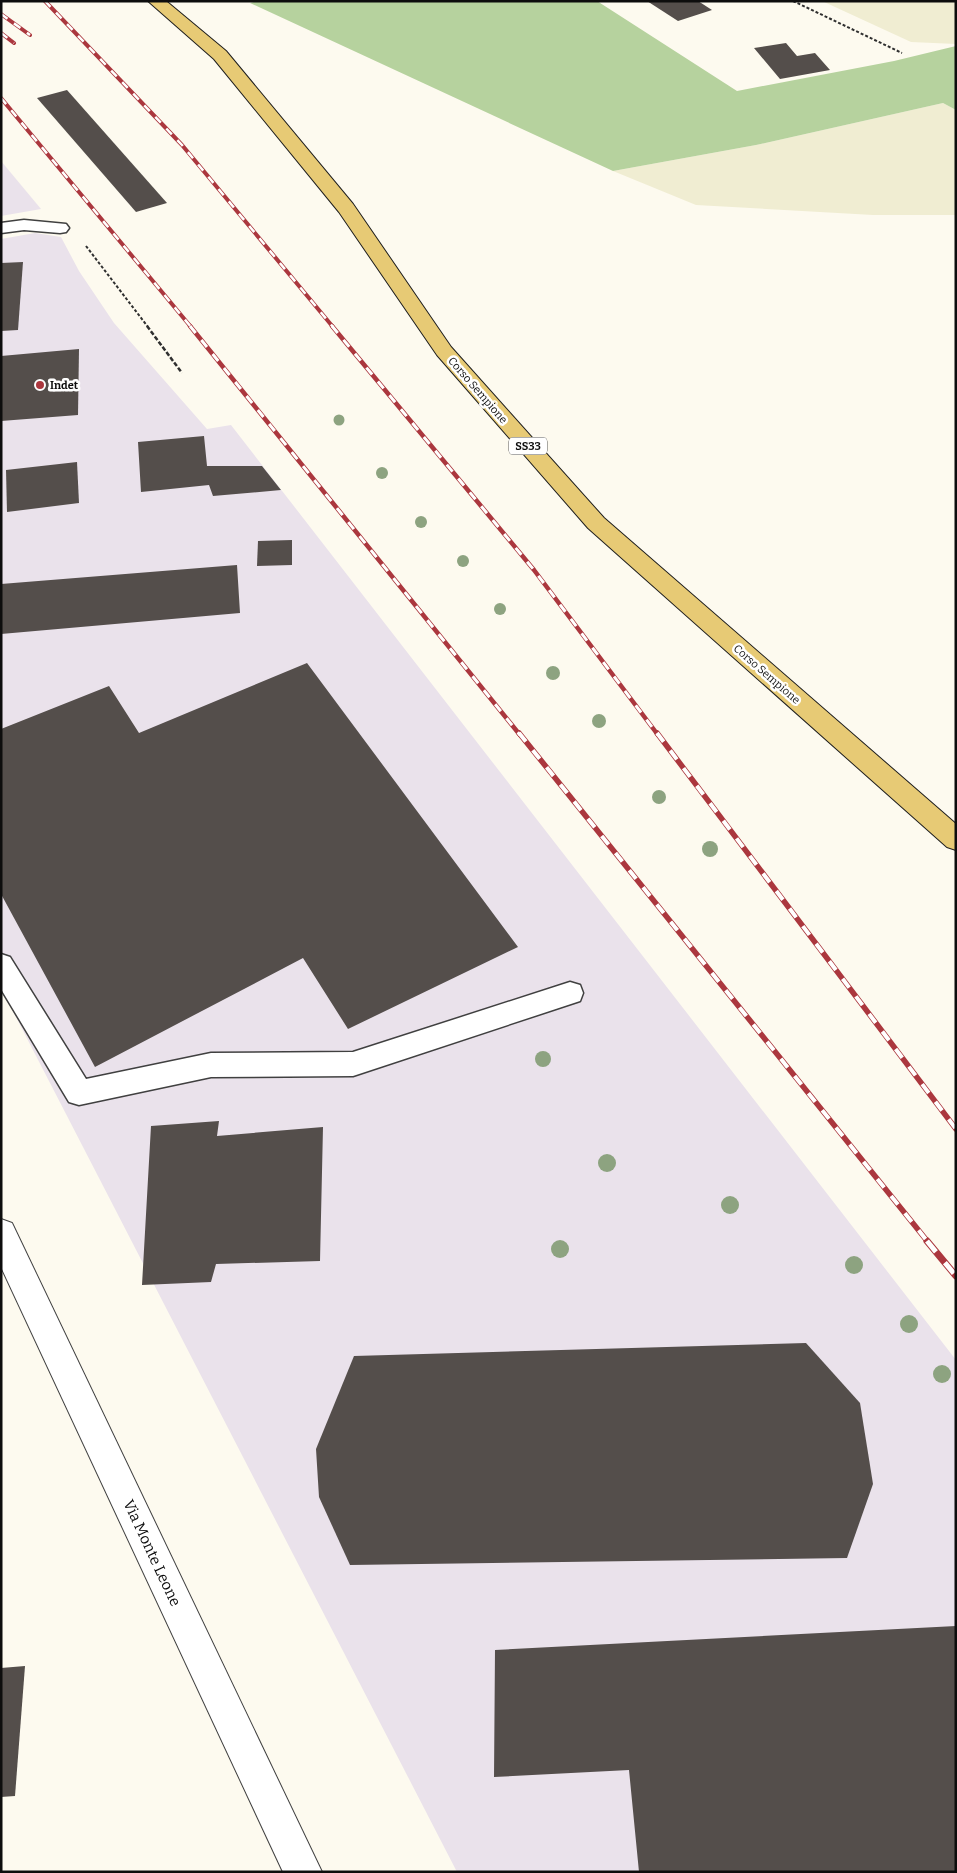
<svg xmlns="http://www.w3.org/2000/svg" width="957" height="1873" font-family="Bitter,serif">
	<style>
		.industrial { fill: #eae2eb }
		.farmland { fill: #f0edd2 }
		.forest { fill: #b6d29e }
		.building { fill: #544e4b }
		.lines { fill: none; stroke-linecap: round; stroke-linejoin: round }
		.service-casing { stroke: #404040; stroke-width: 3 }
		.tertiary-casing { stroke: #404040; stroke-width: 2 }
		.primary-casing { stroke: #1e1e1e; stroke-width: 2 }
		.path-far1 { stroke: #2f2f2f; stroke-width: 2; stroke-dasharray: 3 2; stroke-linecap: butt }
		.path { stroke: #2f2f2f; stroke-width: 2.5; stroke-dasharray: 4.5 2; stroke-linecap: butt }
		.service { fill: #fff; fill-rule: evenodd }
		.tertiary { fill: #fff; fill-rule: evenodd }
		.primary { fill: #e7ca75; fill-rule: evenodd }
		.rail-far3-casing { stroke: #ab373e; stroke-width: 4 }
		.rail-far2-casing { stroke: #ab373e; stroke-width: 4.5 }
		.rail-far1-casing { stroke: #ab373e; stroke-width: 5.5 }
		.rail-casing { stroke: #ab373e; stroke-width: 7 }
		.rail-far3 { stroke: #fff; stroke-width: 2.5; stroke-dasharray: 8; stroke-linecap: butt }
		.rail-far2 { stroke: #fff; stroke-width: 3; stroke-dasharray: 9; stroke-linecap: butt }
		.rail-far1 { stroke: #fff; stroke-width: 4; stroke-dasharray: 11; stroke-linecap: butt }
		.rail { stroke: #fff; stroke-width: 5; stroke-dasharray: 14; stroke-linecap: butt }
		.tree { fill: #8da380 }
		.poi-dot { fill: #ab373e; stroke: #fff; stroke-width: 2 }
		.labels { text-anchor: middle; stroke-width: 5; stroke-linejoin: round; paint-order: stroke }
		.far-poi-label { font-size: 11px; font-weight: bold; fill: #0d0d0d; stroke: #fff; text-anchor: start }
		.far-street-label { font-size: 11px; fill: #0d0d0d; stroke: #fff }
		.shield { fill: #fff; stroke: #565656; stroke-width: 1 }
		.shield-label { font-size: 11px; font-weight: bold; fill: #0d0d0d }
		.near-street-label { font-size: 15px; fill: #0d0d0d; stroke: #fff }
	</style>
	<rect width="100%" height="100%" fill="#fdfaef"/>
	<g class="industrial">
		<path d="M1 161 41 209 1 216Z"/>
		<path d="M35 233 61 237 79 271 114 323 207 429 231 425 956 1360V1872H457L1 988V239Z"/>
	</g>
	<g class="farmland">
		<path d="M822 1H956V44L911 42Z"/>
		<path d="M943 103 956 110V215H873L696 205 613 171 756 145Z"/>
	</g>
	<path class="forest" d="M258 1H597L737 91 894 61 956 46V110L943 103 756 145 613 171 250 3Z"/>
	<g class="building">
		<path d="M647 1H698L712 10 678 21Z"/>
		<path d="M786 43 797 56 815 53 830 70 780 79 754 48Z"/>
		<path d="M67 90 167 203 136 212 37 98Z"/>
		<path d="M23 262 18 330 1 331V263Z"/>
		<path d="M79 349 78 415 1 421V356Z"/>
		<path d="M204 436 207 466H262L281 490 213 496 209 485 141 492 138 442Z"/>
		<path d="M77 462 79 503 7 512 6 470Z"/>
		<path d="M292 540V565L257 566 258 541Z"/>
		<path d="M237 565 240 613 1 634V584Z"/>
		<path d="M307 663 518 947 348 1029 303 958 95 1067 1 894V729L109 686 139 733Z"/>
		<path d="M219 1121 217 1136 323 1127 320 1261 216 1264 211 1282 142 1285 151 1126Z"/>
		<path d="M806 1343 860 1403 873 1484 847 1558 350 1565 319 1497 316 1449 354 1356Z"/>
		<path d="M956 1626V1872H639L629 1770 494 1777 495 1650Z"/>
		<path d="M25 1666 15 1796 1 1797V1668Z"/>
	</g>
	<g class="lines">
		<defs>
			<g id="service">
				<path d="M24 220 66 224 69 228 66 232 60 233 24 230 1 233V223Z"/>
				<path d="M1 954 10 957 86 1079 211 1053 353 1052 570 982 580 985 583 993 580 1001 353 1076 211 1077 79 1105 69 1102 1 989Z"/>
			</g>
			<path id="tertiary" d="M1 1219 12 1223 322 1872H283L1 1267Z"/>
			<path id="primary" d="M148 1H166L226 51 353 204 451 347 604 518 956 824V850L947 847 588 528 437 355 339 212 214 59Z"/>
		</defs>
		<use href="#service" class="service-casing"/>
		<use href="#tertiary" class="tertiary-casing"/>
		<use href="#primary" class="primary-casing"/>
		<g class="path-far1">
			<path d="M793 1 902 53"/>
			<path d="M86 246 148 327"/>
		</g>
		<path class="path" d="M147 326 182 373"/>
		<use href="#service" class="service"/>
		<use href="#tertiary" class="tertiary"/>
		<use href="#primary" class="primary"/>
		<defs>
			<g id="rail-far3">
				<path d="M45 1 182 145 333 327"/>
				<path d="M1 14 30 35"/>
				<path d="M1 33 14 43"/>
				<path d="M1 98 191 327"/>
			</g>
			<g id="rail-far2">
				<path d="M190 326 520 735"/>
				<path d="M332 326 534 570 658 735"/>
			</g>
			<g id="rail-far1">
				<path d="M519 733 928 1242"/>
				<path d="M657 733 956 1129"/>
			</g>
			<path id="rail" d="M927 1241 956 1276"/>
		</defs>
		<use href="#rail-far3" class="rail-far3-casing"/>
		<use href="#rail-far2" class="rail-far2-casing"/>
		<use href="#rail-far1" class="rail-far1-casing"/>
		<use href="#rail" class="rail-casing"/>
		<use href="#rail-far3" class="rail-far3"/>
		<use href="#rail-far2" class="rail-far2"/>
		<use href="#rail-far1" class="rail-far1"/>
		<use href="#rail" class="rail"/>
	</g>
	<g class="tree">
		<circle cx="339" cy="420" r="5.5"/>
		<circle cx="382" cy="473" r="6"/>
		<circle cx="421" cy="522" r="6"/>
		<circle cx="463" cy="561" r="6"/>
		<circle cx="500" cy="609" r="6"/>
		<circle cx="553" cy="673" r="7"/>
		<circle cx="599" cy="721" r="7"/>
		<circle cx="659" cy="797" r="7"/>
		<circle cx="710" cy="849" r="8"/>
		<circle cx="543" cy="1059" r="8"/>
		<circle cx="607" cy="1163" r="9"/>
		<circle cx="730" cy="1205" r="9"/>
		<circle cx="560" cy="1249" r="9"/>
		<circle cx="854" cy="1265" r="9"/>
		<circle cx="909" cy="1324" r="9"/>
		<circle cx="942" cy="1374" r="9"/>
	</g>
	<circle class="poi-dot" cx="40" cy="385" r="5"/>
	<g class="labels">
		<g class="far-poi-label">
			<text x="50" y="389">Indet</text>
		</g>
		<g class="far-street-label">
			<text transform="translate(478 390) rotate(49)" y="4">Corso Sempione</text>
			<text transform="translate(767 674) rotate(41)" y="4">Corso Sempione</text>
		</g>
		<rect class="shield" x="509" y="437.5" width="38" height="17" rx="4"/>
		<g class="shield-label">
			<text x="528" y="450">SS33</text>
		</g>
		<g class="near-street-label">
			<text transform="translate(152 1553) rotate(65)" y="5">Via Monte Leone</text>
		</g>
	</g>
	<rect width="957" height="1873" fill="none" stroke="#0d0d0d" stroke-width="5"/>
</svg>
